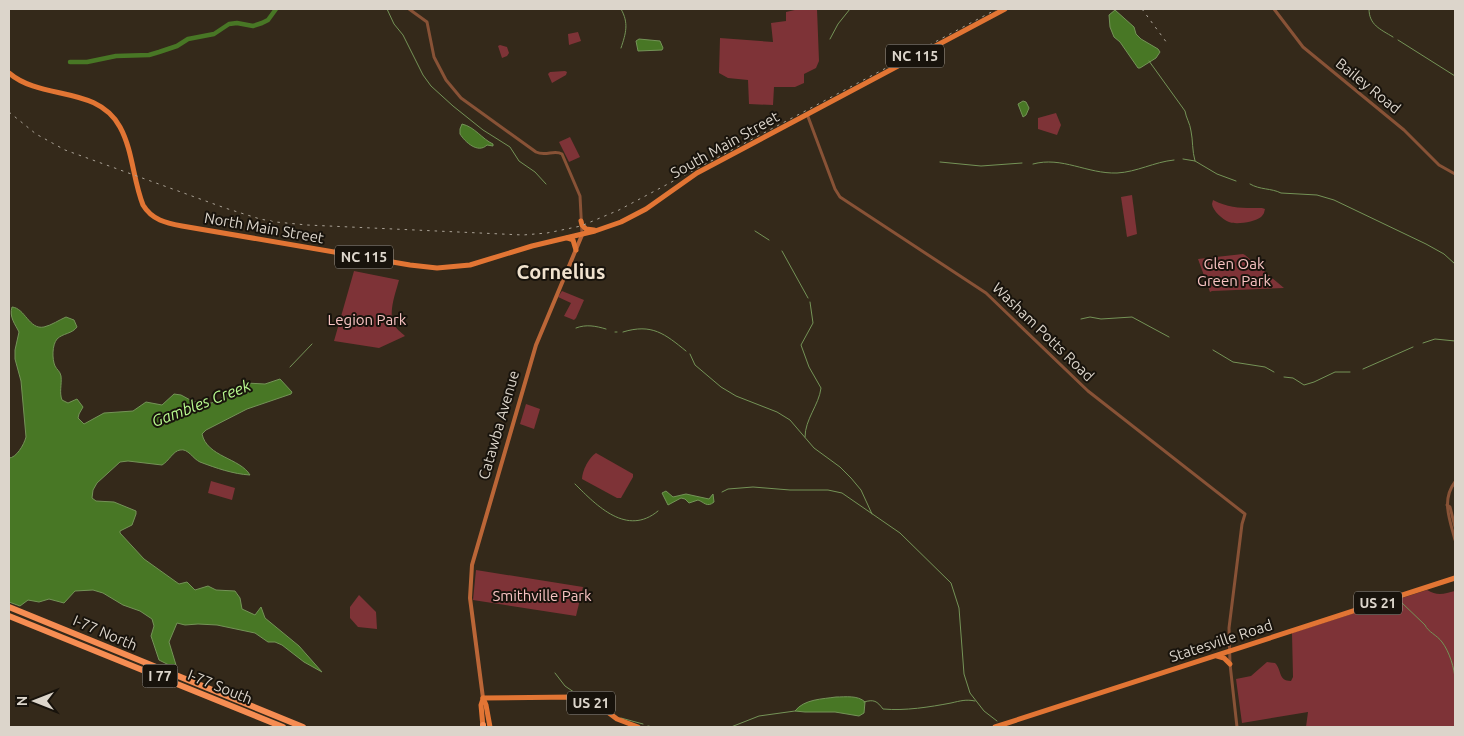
<svg xmlns="http://www.w3.org/2000/svg" width="1464" height="736" font-family="Ubuntu,sans-serif">
	<style>
		.green { fill: #7e3337 }
		.water { fill: #487725; stroke: #749357 }
		.lines { fill: none; stroke-linecap: round; stroke-linejoin: round }
		.stream { stroke: #749357; stroke-width: 1 }
		.river { stroke: #487725; stroke-width: 4.5 }
		.tertiary { stroke: #885236; stroke-width: 3 }
		.secondary { stroke: #bb6637; stroke-width: 4 }
		.primary { stroke: #e27534; stroke-width: 5 }
		.motorway { stroke: #f68d53; stroke-width: 6 }
		.rail { stroke: #aaa296; stroke-width: 1; stroke-dasharray: 2.5 5; stroke-linecap: butt }
		.labels { text-anchor: middle; stroke-width: 4; stroke-linejoin: round; paint-order: stroke }
		.shield { fill: #18130c; stroke: #a19b92; stroke-width: 1 }
		.shield-label { font-size: 14px; font-weight: bold; fill: #dcd5cb }
		.street-label { font-size: 15px; fill: #dcd5cb; stroke: #18130c }
		.park-label { font-size: 15px; fill: #f8c3c2; stroke: #18130c }
		.water-label { font-size: 16px; font-style: italic; fill: #b9fb8f; stroke: #18130c }
		.district-label { font-size: 20px; font-weight: bold; fill: #f0e2ce; stroke: #18130c }
	</style>
	<rect width="100%" height="100%" fill="#34291a"/>
	<g class="green">
		<path d="M799 9H817L819 61 816 68 804 74V83L795 87H774L773 105 749 104 748 80 728 78 719 73 720 38 773 42 771 23 786 21V12Z"/>
		<path d="M578 32 581 41 569 45 568 34Z"/>
		<path d="M500 45 507 47 509 53 507 56 502 58 498 46Z"/>
		<path d="M565 71 567 72 566 75 552 83 548 74 550 72Z"/>
		<path d="M1056 113 1061 125 1057 135 1038 129V118Z"/>
		<path d="M570 137 580 157 569 162 559 142Z"/>
		<path d="M1132 195 1137 234 1127 237 1121 197Z"/>
		<path d="M1213 200C1230 209 1244 208 1262 208L1265 209C1264 213 1264 214 1261 217 1255 222 1236 225 1229 222 1222 219 1213 211 1212 204Z"/>
		<path d="M1243 254 1245 255 1284 288 1212 291 1210 292 1198 259Z"/>
		<path d="M354 271 399 280C396 292 388 312 394 324 396 329 401 332 405 336L379 348 334 341Z"/>
		<path d="M562 291 584 300 576 318 574 320 564 316 571 303 558 297Z"/>
		<path d="M526 404 540 409 534 429 520 424Z"/>
		<path d="M596 453 633 474V477L621 498H617L582 479C582 471 589 457 596 453Z"/>
		<path d="M211 481 235 488 232 500 208 493Z"/>
		<path d="M476 570 583 587 576 616 473 600Z"/>
		<path d="M1427 590C1437 596 1444 594 1455 591V727H1306L1308 712 1242 723 1236 679 1251 676 1267 662 1275 663C1282 670 1278 681 1291 681L1293 677 1292 633Z"/>
		<path d="M359 595 376 612 377 629 358 627 350 618V607Z"/>
	</g>
	<g class="water">
		<path d="M1115 10 1134 27 1136 34 1141 39 1158 49 1160 52 1156 58 1140 68H1138L1120 42 1114 37 1110 27 1109 15Z"/>
		<path d="M639 39 660 41 663 48 662 50 638 51 636 41Z"/>
		<path d="M1023 101 1026 102 1029 108 1026 115 1023 117 1018 104Z"/>
		<path d="M462 124C475 127 482 139 493 144V146L487 145C478 154 465 142 460 134V129Z"/>
		<path d="M12 307C25 308 29 330 44 327 52 325 59 320 66 317L74 320 77 327C72 334 63 333 57 339 52 345 52 359 55 366 57 370 60 371 61 376 62 385 59 392 62 400L68 403 77 399 83 407 79 414 78 418 84 424 104 413 133 411 146 402 162 405 174 394 181 395 194 402 200 401 211 403 218 401 229 391 236 390 246 383 265 384 280 379 292 392 291 394 247 409 206 430 202 434C207 457 240 458 250 475 233 474 216 468 200 462 193 459 188 448 180 450 173 451 169 461 162 465L128 461 120 462 97 483 93 490 92 498 96 501 114 502 136 511V514L132 525 120 531V533L144 559 179 584 187 582 195 590 208 586 216 590 235 591 240 598 242 609 255 615 261 607 265 618 299 646 322 672 304 662 282 645 275 642H268L255 633 217 625 198 624 185 625 177 623 169 642 176 665H169L159 660 151 636 154 626 152 619 140 611 123 605 103 593 93 590 75 591 64 603 49 599 39 602 28 600 20 606 9 602V458C16 458 24 445 26 437L21 381 15 359V350L19 332C15 324 9 317 12 307Z"/>
		<path d="M666 491 673 497 686 494 709 499 713 494 714 502C707 508 704 502 698 500L689 503 685 499 681 498 668 505 662 493Z"/>
		<path d="M836 697C845 697 858 695 865 702L864 713 859 716 835 712H805L795 711C804 699 823 699 836 697Z"/>
	</g>
	<g class="lines">
		<g class="stream">
			<path d="M387 9 394 24 403 35 423 75 431 86 453 106 483 130 510 147 519 161 535 172 546 184"/>
			<path d="M1369 9C1369 25 1380 29 1393 37"/>
			<path d="M830 39 838 24 850 9"/>
			<path d="M1398 40 1455 76"/>
			<path d="M621 48C626 33 629 23 621 9"/>
			<path d="M1149 61 1185 111C1186 118 1190 123 1191 131 1193 140 1192 151 1195 161"/>
			<path d="M1183 159 1195 161 1217 174 1236 181"/>
			<path d="M940 162 981 166 1022 163"/>
			<path d="M1033 164C1062 156 1087 174 1117 173 1137 172 1154 162 1174 160"/>
			<path d="M1250 184C1260 190 1271 188 1281 193L1317 195 1334 200 1426 244 1444 254 1455 264"/>
			<path d="M755 231 769 240"/>
			<path d="M782 251 808 298"/>
			<path d="M1081 319 1090 317 1101 319 1132 317 1169 337"/>
			<path d="M576 328C586 324 596 326 606 329"/>
			<path d="M615 332H617"/>
			<path d="M623 332C652 323 665 334 686 351"/>
			<path d="M1423 343 1435 339 1455 341"/>
			<path d="M1213 350 1233 362 1265 367 1274 372"/>
			<path d="M690 354 695 365 721 387 736 396 777 412 790 420 814 448 840 467 851 478 861 490 872 514"/>
			<path d="M290 367 312 344"/>
			<path d="M1363 369 1413 347"/>
			<path d="M1284 377 1293 378 1304 385 1314 382 1335 372H1350"/>
			<path d="M805 437C805 419 819 405 821 388L809 367 801 345 813 323 810 302"/>
			<path d="M575 484C597 506 627 537 658 511"/>
			<path d="M722 492 728 489 753 487 790 490H828L842 493 900 533 951 583 959 608 964 674 970 693 984 711 997 721"/>
			<path d="M1401 602 1425 625C1428 632 1437 635 1442 642 1449 651 1455 669 1455 680"/>
			<path d="M555 673 565 686 584 699"/>
			<path d="M864 702C874 699 877 701 883 709 905 711 930 707 951 703 960 701 966 699 975 701"/>
			<path d="M590 705 596 710 606 714"/>
			<path d="M621 718 643 724"/>
			<path d="M648 726 653 727"/>
			<path d="M731 727 759 716 795 711"/>
		</g>
		<path class="river" d="M70 62H87L116 56 149 55 159 52 177 46 188 39 214 34 229 24 237 23 253 26 262 23 268 20 276 9"/>
		<g class="tertiary">
			<path d="M409 9 427 22 434 57 446 80 461 98 536 152C546 157 554 149 562 154L580 196 582 234"/>
			<path d="M1274 9 1303 47 1404 130 1439 165 1455 174"/>
			<path d="M807 114 835 189 840 197 986 293 1088 391 1245 514 1242 524 1229 628 1230 664 1237 727"/>
			<path d="M1455 482C1441 500 1450 520 1455 540"/>
			<path d="M1447 505 1450 507 1455 527"/>
		</g>
		<path class="secondary" d="M483 698 470 598 472 565 536 345 582 235"/>
		<g class="primary">
			<path d="M9 73C42 101 97 85 120 127 133 151 133 180 143 205 152 220 166 223 182 226L410 265 437 268 470 265 532 246 595 231 621 222 646 209 697 173 1005 9"/>
			<path d="M581 221 582 225 586 229 594 230"/>
			<path d="M567 238 573 240 576 250"/>
			<path d="M1217 656 1224 658 1230 664"/>
			<path d="M483 698 573 697 601 707 617 719 638 727"/>
			<path d="M483 698 486 705 490 727"/>
			<path d="M483 699 481 705 483 727"/>
			<path d="M995 727 1455 578"/>
		</g>
		<g class="motorway">
			<path d="M9 607 303 727"/>
			<path d="M9 616 283 727"/>
			<path d="M483 727V725"/>
		</g>
		<g class="rail">
			<path d="M1142 9 1167 43"/>
			<path d="M9 112 36 134 65 150 225 208 260 219 276 222 307 225 523 235 547 233 581 226 619 210 997 9"/>
		</g>
	</g>
	<g class="labels">
		<g class="shield">
			<rect x="886" y="44.5" width="58" height="23" rx="4"/>
			<rect x="335" y="245.5" width="58" height="23" rx="4"/>
			<rect x="1354" y="591.5" width="48" height="23" rx="4"/>
			<rect x="142.5" y="664.5" width="35" height="23" rx="4"/>
			<rect x="567" y="691.5" width="48" height="23" rx="4"/>
		</g>
		<g class="shield-label">
			<text x="915" y="61">NC 115</text>
			<text x="364" y="262">NC 115</text>
			<text x="1378" y="608">US 21</text>
			<text x="160" y="681">I 77</text>
			<text x="591" y="708">US 21</text>
		</g>
		<g class="street-label">
			<text transform="translate(1368 86) rotate(39)" y="5">Bailey Road</text>
			<text transform="translate(725 145) rotate(-29)" y="5">South Main Street</text>
			<text transform="translate(264 228) rotate(10)" y="5">North Main Street</text>
			<text transform="translate(1043 332) rotate(44)" y="5">Washam Potts Road</text>
			<text transform="translate(499 425) rotate(-74)" y="5">Catawba Avenue</text>
			<text transform="translate(105 633) rotate(23)" y="5">I-77 North</text>
			<text transform="translate(1221 641) rotate(-18)" y="5">Statesville Road</text>
			<text transform="translate(220 687) rotate(22)" y="5">I-77 South</text>
		</g>
		<g class="park-label">
			<text x="1234" y="269">Glen Oak<tspan x="1234" dy="17">Green Park</tspan></text>
			<text x="367" y="325">Legion Park</text>
			<text x="542" y="601">Smithville Park</text>
		</g>
		<g class="water-label">
			<text transform="translate(201 403) rotate(-21)" y="6">Gambles Creek</text>
		</g>
		<g class="district-label">
			<text x="561" y="279">Cornelius</text>
		</g>
	</g>
	<rect width="1464" height="736" fill="none" stroke="#dcd5cb" stroke-width="20"/>
	<g transform="translate(35 701) rotate(270)" stroke="#18130c" stroke-width="4" paint-order="stroke">
	<path d="M0-4L9 19L0 12L-9 19Z" fill="#dcd5cb"/>
	<text y="-8" font-size="14" font-weight="bold" text-anchor="middle" fill="#dcd5cb">N</text>
	</g>
</svg>
